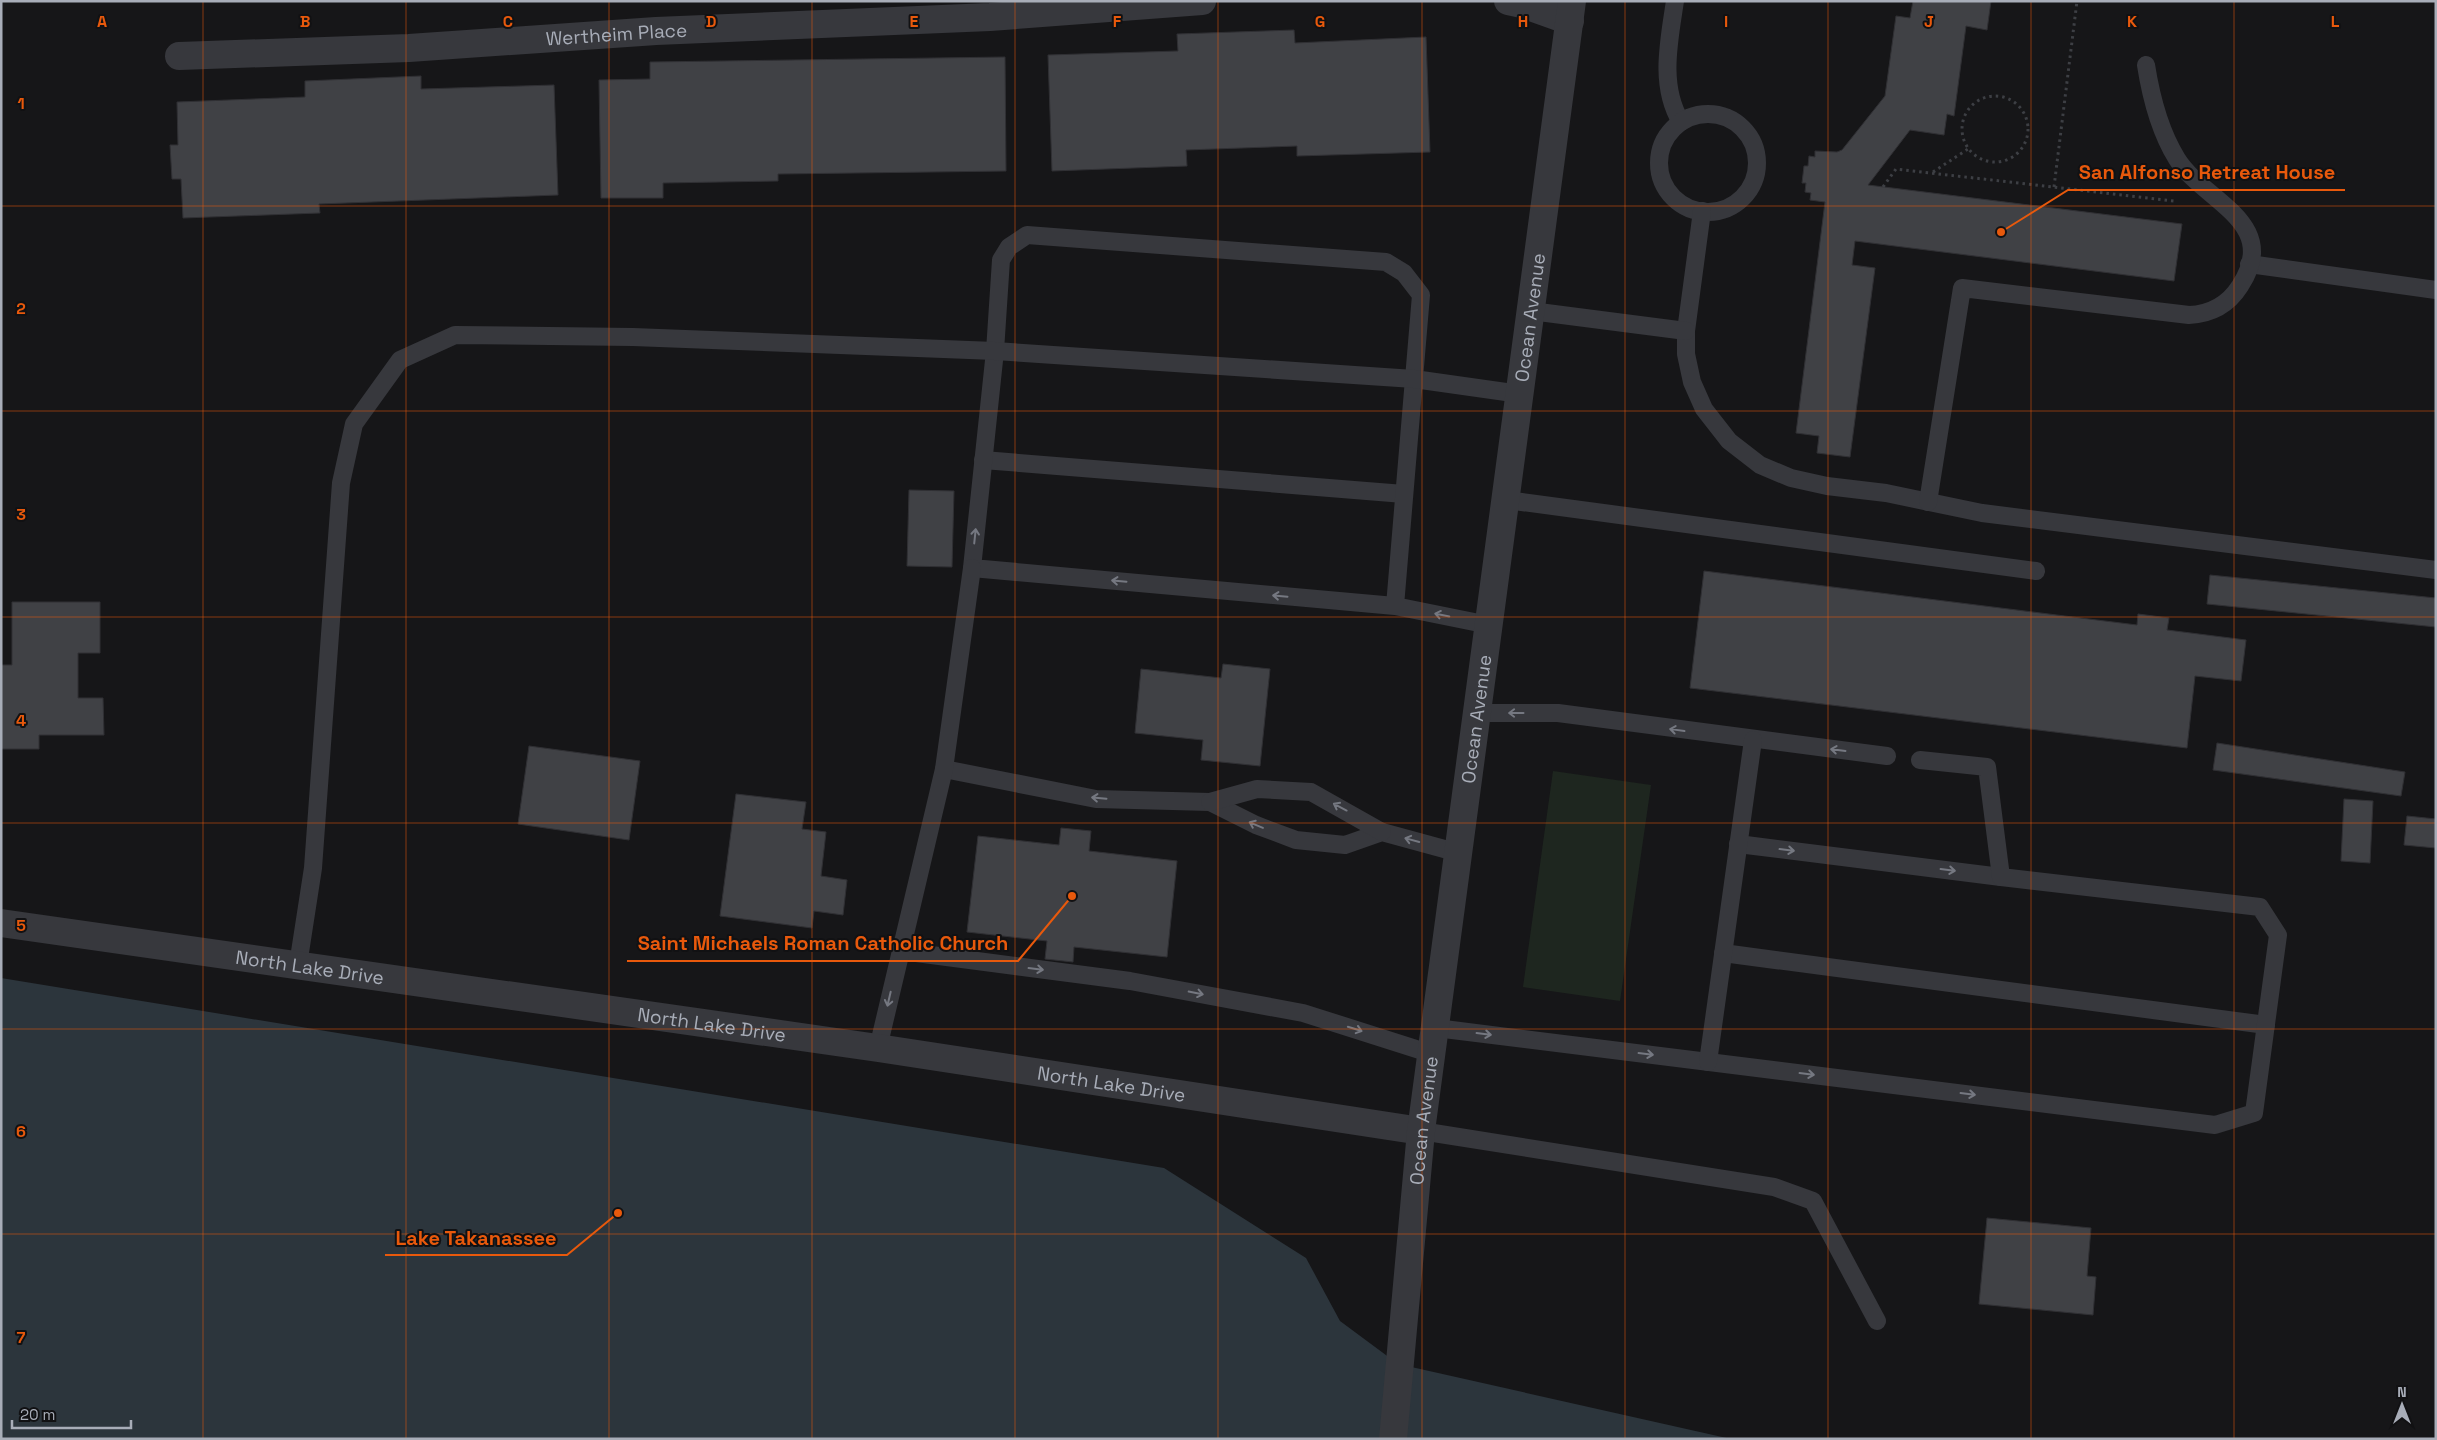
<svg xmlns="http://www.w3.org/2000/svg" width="2437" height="1440" font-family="'Space Grotesk',sans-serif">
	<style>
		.green { fill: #1e261f }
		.water { fill: #2c353c }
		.building { fill: #404145; stroke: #303034 }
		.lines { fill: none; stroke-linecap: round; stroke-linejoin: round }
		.path { stroke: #3d3f44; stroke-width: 3; stroke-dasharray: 2.5 4; stroke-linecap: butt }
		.service { stroke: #37383d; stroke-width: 18 }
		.minor { stroke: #37383d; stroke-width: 28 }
		.tertiary { stroke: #37383d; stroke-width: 28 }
		.oneway { stroke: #757881 }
		.grid { fill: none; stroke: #e8590c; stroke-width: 1; stroke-opacity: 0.55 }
		.labels { text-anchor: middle; stroke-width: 4; stroke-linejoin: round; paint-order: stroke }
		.street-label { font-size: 19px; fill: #a8adb8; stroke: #111113 }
		.grid-label { font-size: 16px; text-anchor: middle; font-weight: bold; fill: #e8590c; stroke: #111113; stroke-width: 4; stroke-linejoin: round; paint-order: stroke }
		.leader { fill: none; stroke: #e8590c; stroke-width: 2 }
		.callout-dot { fill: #e8590c; stroke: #111113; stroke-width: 2 }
		.callout-label { font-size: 20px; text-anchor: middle; font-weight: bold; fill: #e8590c; stroke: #111113; stroke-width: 4; stroke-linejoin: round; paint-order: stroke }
	</style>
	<rect width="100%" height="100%" fill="#161618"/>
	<path class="green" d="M1553 771 1651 785 1620 1001 1523 987Z"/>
	<path class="water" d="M1 978 1164 1168 1306 1258 1340 1321 1398 1364 1731 1439H1Z"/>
	<g class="building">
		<path d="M1913 1H1991L1987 30 1966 26 1954 116 1947 114 1944 135 1910 130 1868 185 2182 224 2174 281 1855 241 1852 265 1875 268 1850 457 1817 453 1819 436 1796 433 1825 202 1810 200 1811 193 1805 192 1806 183H1802L1804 166H1808L1809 156 1815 157V151L1837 152 1842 150 1885 96 1896 16 1910 18Z"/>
		<path d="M1294 30 1295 43 1426 37 1430 152 1297 156V146L1186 150 1187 166 1052 171 1048 55 1178 51 1177 34Z"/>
		<path d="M1005 57 1006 171 778 174V181L663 183V198H601L599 80 650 79V62Z"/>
		<path d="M421 76V89L554 85 558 195 319 204 320 213 183 218 181 179H172L170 145H178L177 102 305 97V81Z"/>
		<path d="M909 490 954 491 952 567 907 566Z"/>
		<path d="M1704 571 2137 625 2138 614 2169 618 2167 630 2246 640 2241 681 2195 676 2187 748 1690 688Z"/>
		<path d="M2210 575 2436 598V627L2207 604Z"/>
		<path d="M12 602H100V653H78V698H103L104 735H39V749H1V665H12Z"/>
		<path d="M1223 664 1270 669 1260 766 1201 760 1203 740 1135 733 1141 669 1221 678Z"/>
		<path d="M2217 743 2405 772 2401 796 2213 770Z"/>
		<path d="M529 746 640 761 629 840 518 824Z"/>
		<path d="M736 794 806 802 802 829 826 832 821 876 847 880 843 915 814 911 812 928 720 916Z"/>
		<path d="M2344 799 2373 801 2370 863 2341 861Z"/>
		<path d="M2407 816 2436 819V848L2404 845Z"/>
		<path d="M1061 828 1091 831 1089 851 1177 861 1167 957 1074 947 1073 962 1045 959 1047 941 967 932 978 836 1059 845Z"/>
		<path d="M1987 1218 2091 1228 2087 1276 2096 1277 2093 1315 1979 1304Z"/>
	</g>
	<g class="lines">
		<g class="path">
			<circle cx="1995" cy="129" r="33"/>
			<path d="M1933 172 1968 149"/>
			<path d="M1883 187 1896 169 2174 201"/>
			<path d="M2054 187 2077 1"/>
		</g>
		<g class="service">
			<path d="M1675 1C1669 41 1659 86 1681 122"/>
			<circle cx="1708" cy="163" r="49"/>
			<path d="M1702 211 1686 331V354L1692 382 1704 409 1729 441 1760 465 1791 478 1827 486 1886 493 1982 513 2436 570"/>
			<path d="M2249 264 2436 290"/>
			<path d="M1531 311 1686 331"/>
			<path d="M983 460 1404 494"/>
			<path d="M1507 500 2036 571"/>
			<path d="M1928 502 1962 288 2189 315C2211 314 2228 305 2240 286 2282 222 2203 201 2177 159 2159 130 2151 97 2146 65"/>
			<path d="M1395 606 1421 295 1404 273 1386 262 1027 235 1009 247 1001 260 995 351 972 568 1395 606 1489 625"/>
			<path d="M1478 713H1558L1887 756"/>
			<path d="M944 769 1096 799 1210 802 1256 825 1296 840 1345 845 1382 832 1459 853"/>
			<path d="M1210 802 1257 789 1311 792 1382 832"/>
			<path d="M1738 844 2001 877"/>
			<path d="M901 951 1130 981 1303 1013 1432 1054"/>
			<path d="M1723 953 2266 1025"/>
			<path d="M298 965 313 868 341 483 354 424 400 360 455 335 633 337 995 351 1414 379 1520 394"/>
			<path d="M1436 1028 2215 1125 2254 1113 2278 935 2260 907 2001 877 1987 767 1920 760"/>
			<path d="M878 1048 944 769 972 568"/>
			<path d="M1708 1062 1753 740"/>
			<path d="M1421 1131 1774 1187 1813 1201 1877 1321"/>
		</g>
		<g class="minor">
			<path d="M1508 1 1522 4 1570 21"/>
			<path id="s1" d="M179 56 409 48 656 31 990 17 1202 1"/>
			<path id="s2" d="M1 923 878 1048 1421 1131"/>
		</g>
		<path class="tertiary" id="s3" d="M1393 1439 1421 1131 1572 1"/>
	</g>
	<defs><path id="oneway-shaft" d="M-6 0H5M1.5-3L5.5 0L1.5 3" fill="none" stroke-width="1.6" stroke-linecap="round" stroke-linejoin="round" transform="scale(1.25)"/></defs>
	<g class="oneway">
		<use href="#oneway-shaft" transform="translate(975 536) rotate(-84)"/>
		<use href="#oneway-shaft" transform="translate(1119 581) rotate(-175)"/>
		<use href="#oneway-shaft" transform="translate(1280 596) rotate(-175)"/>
		<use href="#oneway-shaft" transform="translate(1442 615) rotate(-169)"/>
		<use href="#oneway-shaft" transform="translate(1516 713) rotate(180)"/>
		<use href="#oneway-shaft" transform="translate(1677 730) rotate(-172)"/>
		<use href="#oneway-shaft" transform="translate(1838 750) rotate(-173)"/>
		<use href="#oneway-shaft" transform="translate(1099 798) rotate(-175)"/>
		<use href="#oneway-shaft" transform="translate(1340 807) rotate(-152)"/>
		<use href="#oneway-shaft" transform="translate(1256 825) rotate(-157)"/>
		<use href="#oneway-shaft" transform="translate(1412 840) rotate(-165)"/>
		<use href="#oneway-shaft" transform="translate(1787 850) rotate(7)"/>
		<use href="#oneway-shaft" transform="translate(1948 870) rotate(7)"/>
		<use href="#oneway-shaft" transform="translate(1036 969) rotate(7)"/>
		<use href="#oneway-shaft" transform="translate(1196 993) rotate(11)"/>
		<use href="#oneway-shaft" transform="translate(889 999) rotate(103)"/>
		<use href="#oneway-shaft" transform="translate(1355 1029) rotate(17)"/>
		<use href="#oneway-shaft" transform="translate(1484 1034) rotate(7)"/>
		<use href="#oneway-shaft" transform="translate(1646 1054) rotate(7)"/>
		<use href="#oneway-shaft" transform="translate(1807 1074) rotate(7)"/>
		<use href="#oneway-shaft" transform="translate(1968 1094) rotate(7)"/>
	</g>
	<path class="grid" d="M203 1V1439M406 1V1439M609 1V1439M812 1V1439M1015 1V1439M1218 1V1439M1422 1V1439M1625 1V1439M1828 1V1439M2031 1V1439M2234 1V1439M1 206H2436M1 411H2436M1 617H2436M1 823H2436M1 1029H2436M1 1234H2436"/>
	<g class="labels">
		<g class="street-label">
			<text dy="7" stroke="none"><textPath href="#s1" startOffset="438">Wertheim Place</textPath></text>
			<text dy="7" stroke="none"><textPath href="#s3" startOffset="1130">Ocean Avenue</textPath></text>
			<text dy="7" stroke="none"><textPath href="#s3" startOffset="725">Ocean Avenue</textPath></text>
			<text dy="7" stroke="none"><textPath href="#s2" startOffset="312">North Lake Drive</textPath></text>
			<text dy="7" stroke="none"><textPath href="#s2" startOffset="718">North Lake Drive</textPath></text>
			<text dy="7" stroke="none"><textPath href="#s2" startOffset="1122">North Lake Drive</textPath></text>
			<text dy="7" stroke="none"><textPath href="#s3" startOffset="320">Ocean Avenue</textPath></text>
		</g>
	</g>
	<g class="grid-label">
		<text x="102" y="27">A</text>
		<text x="305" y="27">B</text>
		<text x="508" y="27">C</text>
		<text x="711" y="27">D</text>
		<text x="914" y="27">E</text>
		<text x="1117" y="27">F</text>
		<text x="1320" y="27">G</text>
		<text x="1523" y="27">H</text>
		<text x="1726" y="27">I</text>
		<text x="1929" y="27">J</text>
		<text x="2132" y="27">K</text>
		<text x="2335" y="27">L</text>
		<text x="21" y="109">1</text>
		<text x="21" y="314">2</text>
		<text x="21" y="520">3</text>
		<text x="21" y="726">4</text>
		<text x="21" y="931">5</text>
		<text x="21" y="1137">6</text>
		<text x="21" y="1343">7</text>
	</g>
	<path class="leader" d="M2001 232L2068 190H2345M1072 896L1018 961H627M618 1213L567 1255H385"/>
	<g class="callout-dot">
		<circle cx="2001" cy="232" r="5"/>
		<circle cx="1072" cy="896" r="5"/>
		<circle cx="618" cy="1213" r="5"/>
	</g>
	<g class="callout-label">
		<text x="2207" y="179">San Alfonso Retreat House</text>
		<text x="823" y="950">Saint Michaels Roman Catholic Church</text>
		<text x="476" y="1245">Lake Takanassee</text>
	</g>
	<rect width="2437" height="1440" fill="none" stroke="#a8adb8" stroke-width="5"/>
	<g transform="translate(2402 1405)" stroke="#111113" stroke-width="4" paint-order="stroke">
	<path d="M0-4L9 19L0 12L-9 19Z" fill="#a8adb8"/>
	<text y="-8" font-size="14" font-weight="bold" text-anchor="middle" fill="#a8adb8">N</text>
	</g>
	<path d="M12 1420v8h119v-8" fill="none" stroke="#a8adb8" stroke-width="2.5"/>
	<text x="20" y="1420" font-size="15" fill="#a8adb8" stroke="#111113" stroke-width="4" paint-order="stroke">20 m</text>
</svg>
